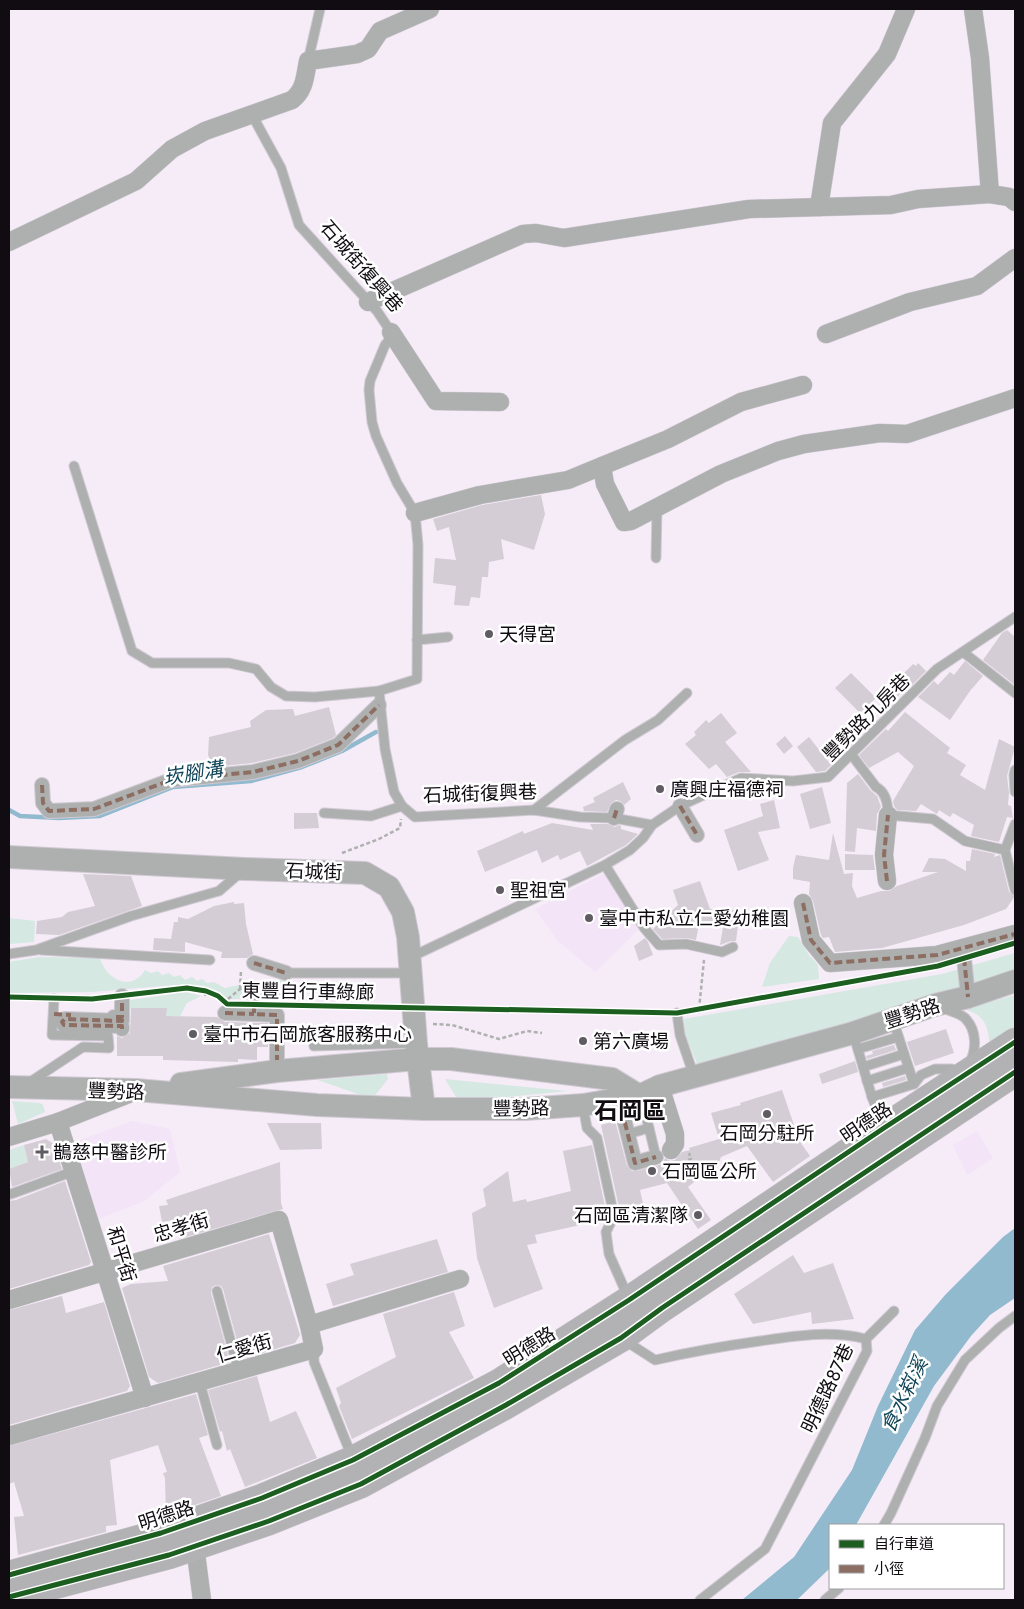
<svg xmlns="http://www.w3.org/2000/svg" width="1024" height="1609" font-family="Jost,'Noto Sans TC',sans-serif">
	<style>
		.built { fill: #f3e4f7 }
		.green { fill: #d5e8e2 }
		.water { fill: #91bacf }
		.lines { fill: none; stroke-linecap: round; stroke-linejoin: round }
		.stream { stroke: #91bacf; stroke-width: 4.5 }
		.building { fill: #d4cdd5 }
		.service-casing { stroke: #d0c9d2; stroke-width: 11 }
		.pedestrian-casing { stroke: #d0c9d2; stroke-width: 16 }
		.minor-casing { stroke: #d0c9d2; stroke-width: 19 }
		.tertiary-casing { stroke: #d0c9d2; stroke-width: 24 }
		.primary-casing { stroke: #d0c9d2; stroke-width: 29 }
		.path { stroke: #b0b0b1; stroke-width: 2.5; stroke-dasharray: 4 2.5; stroke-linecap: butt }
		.service { stroke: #aeb0b0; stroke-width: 9 }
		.pedestrian { stroke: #aeb0b0; stroke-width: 14 }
		.minor { stroke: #aeb0b0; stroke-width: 18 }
		.tertiary { stroke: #aeb0b0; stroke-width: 22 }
		.primary { stroke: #b2b2b4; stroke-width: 28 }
		.quiet { stroke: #8d6e63; stroke-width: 4; stroke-dasharray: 8 4; stroke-linecap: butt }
		.cycleway-casing { stroke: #fff; stroke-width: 8 }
		.cycleway { stroke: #1b5e20; stroke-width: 5 }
		.poi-dot { fill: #605a62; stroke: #fff; stroke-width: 2 }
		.labels { text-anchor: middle; stroke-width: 5; stroke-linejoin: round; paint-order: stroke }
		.street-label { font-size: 19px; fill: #100c12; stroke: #fff }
		.poi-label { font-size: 19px; fill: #100c12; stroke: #fff; text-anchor: start }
		.water-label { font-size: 20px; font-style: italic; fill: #114659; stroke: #fff }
		.district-label { font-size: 24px; font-weight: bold; fill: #100c12; stroke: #fff }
	</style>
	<rect width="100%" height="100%" fill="#f5ecf7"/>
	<g class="built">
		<path d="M607 872 641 927 595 972 558 941 535 909Z"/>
		<path d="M132 1121 170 1129 180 1172 144 1201 99 1219 75 1142Z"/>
		<path d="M977 1131 993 1158 967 1175 953 1145Z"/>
	</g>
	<g class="green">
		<path d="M9 918 35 921 34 942 9 944Z"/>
		<path d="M789 936 798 937 809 955 818 965 819 979 762 987 770 963Z"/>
		<path d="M1015 953V977L700 1071 685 1034 684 1019 942 974Z"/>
		<path d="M39 957 100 958C106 979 131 993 145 970L151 973 158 971 162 975 169 973 174 977 180 975 185 980 192 977 197 981 202 979 207 983 214 982 225 988 253 982 285 979V998L228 999 219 992 205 986 187 984 91 992 9 993V962Z"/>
		<path d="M186 992 201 996 187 1003 180 1016H166V1008L125 1009V1001Z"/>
		<path d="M1015 995V1043L990 1045C987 1024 986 1017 965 1009Z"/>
		<path d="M387 1074 388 1079 372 1099 318 1080Z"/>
		<path d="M445 1079 567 1091 459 1102Z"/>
		<path d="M12 1101 40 1103 43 1105 45 1112 18 1124Z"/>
		<path d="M24 1145 28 1162 9 1169V1150Z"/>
	</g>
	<path class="water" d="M1015 1228V1298L990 1315 971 1336 934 1386 856 1525H830V1568L797 1600H742L794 1557 852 1470 878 1406 915 1330 946 1294 1003 1237Z"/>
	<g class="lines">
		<path class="stream" d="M9 810 20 816 59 818 100 816 173 787 251 781 302 767 342 751 376 732"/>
	</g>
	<g class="building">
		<path d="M541 495 545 514 534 550 501 539 504 559 489 562 488 577H482L480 598 471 597 469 606 454 605 456 586 433 583 435 558 456 560 449 527 437 531 433 519 482 505Z"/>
		<path d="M1007 630 1015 637V685L983 660 1002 633Z"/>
		<path d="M965 661 983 676 970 691 950 720 918 697 934 681 938 685 950 672 954 675Z"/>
		<path d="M918 663 926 671 908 689 905 687 893 703 884 693 913 664 916 666Z"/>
		<path d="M851 673 876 698 860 713 835 688Z"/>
		<path d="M329 707 336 735 333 738 295 753 252 763 213 767 208 755 209 737 251 727 250 721 266 710 293 709 295 716Z"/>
		<path d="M905 712 950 748 947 753 966 765 960 775 985 790 999 739 1015 747 1007 776 1009 793 1008 805 1011 806 1013 818 1007 817 999 842 971 836 974 825 953 813 950 817 939 810 937 814 921 804 916 811 897 810 894 806 893 801 914 766 898 752 869 768 859 755 886 729 888 731Z"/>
		<path d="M721 713 737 733 725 742 751 772H739L727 777 716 764 709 769 685 744 696 735 694 732 706 720 709 723Z"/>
		<path d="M849 727 859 738 849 747 845 742 849 737Z"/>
		<path d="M785 736 793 746 784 754 776 744Z"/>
		<path d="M809 737 831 765 825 771 816 772 797 747Z"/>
		<path d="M858 774 871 791 877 796 881 807 877 814 876 831 857 828 855 852 845 851 847 783Z"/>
		<path d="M623 782 631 799 624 805 620 801 616 800 611 803 607 812 584 811 583 807 595 802 593 798Z"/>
		<path d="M822 787 831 823 810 829 800 794Z"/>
		<path d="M774 800 780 828 758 832 769 860 738 871 724 830 763 816 760 804Z"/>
		<path d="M294 813H317L319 828 294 829Z"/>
		<path d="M552 823 593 830 590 824H608L615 827 619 825 621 826V829L638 834 626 845 587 866 580 851 560 860 558 855 542 863 537 850 485 872 477 851 523 831 524 834Z"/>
		<path d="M833 833 844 874 853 873 852 886 857 898 881 891H889L897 886 938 872H922L929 858 945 859 966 871V861H970L972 849 995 854 994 857 1000 855 1009 892 1015 896 1006 909 964 925 882 948 835 952 829 937 823 938 821 935 813 901 809 894 810 882 793 879V868L796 855 829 860Z"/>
		<path d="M845 854 873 855 875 870H845Z"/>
		<path d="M83 874 131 876 142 906 59 935 36 934 37 921 62 917 68 912 95 906Z"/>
		<path d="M700 881 710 909 740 910 736 941H731L720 945 723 927 699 924 696 940 686 938 662 939 653 929 678 905 673 890Z"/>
		<path d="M234 902V904L244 903 246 924 253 954 247 958H221L222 952 185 942V952L153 950 154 938 171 939 174 922H178V917L188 919 214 906Z"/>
		<path d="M645 938 648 942 653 955 639 961 634 946Z"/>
		<path d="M131 1008H167L166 1016 217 1017 225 1022 268 1023V1047H257V1060L238 1059V1062L163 1060V1056H117V1036L122 1038 130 1033Z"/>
		<path d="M946 1029 954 1053 915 1066 907 1042Z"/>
		<path d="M894 1045 896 1050 867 1059 866 1056 873 1054 872 1051Z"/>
		<path d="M855 1061 858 1072 822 1084 819 1074Z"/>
		<path d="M905 1076 906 1080 883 1087 882 1083Z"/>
		<path d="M782 1090 794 1125 789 1126 810 1156 773 1182 747 1146 721 1157 719 1162 688 1187 711 1220 698 1229 667 1183 640 1190 644 1208 623 1214 622 1211 620 1212 601 1125 615 1121 627 1166 632 1171H637L659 1165 663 1163 665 1158 670 1161 675 1160 682 1152 690 1150 689 1148 719 1139 711 1113 741 1105 740 1103Z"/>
		<path d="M267 1123H321L322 1149 280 1150Z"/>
		<path d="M46 1139 54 1144 62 1169 12 1187 9 1169 28 1162 24 1145Z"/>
		<path d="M592 1145 607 1216 585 1224 535 1235 537 1243 527 1245 543 1289 494 1308 477 1258 472 1213 486 1206 483 1189 508 1171 513 1202 526 1199 527 1202 571 1191 563 1151Z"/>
		<path d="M280 1162 281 1203 283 1209 179 1239 173 1220 162 1222 159 1206 168 1205 166 1200Z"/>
		<path d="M65 1181 91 1262 89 1265 9 1289V1201L16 1200Z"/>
		<path d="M269 1234 300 1335 295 1343 242 1359 223 1289 221 1286 216 1285 212 1287 211 1293 230 1362 158 1383 149 1377 122 1288 131 1284 168 1281 163 1266Z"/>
		<path d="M437 1239 448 1272 333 1306 326 1284 354 1275 350 1264Z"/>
		<path d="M793 1255 804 1273 833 1263 854 1319 812 1324 811 1312 753 1324 734 1294Z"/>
		<path d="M454 1292 465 1326 449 1332 474 1378 352 1439 339 1406 341 1403 336 1388 396 1357 383 1314Z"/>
		<path d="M62 1296 66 1313 104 1302 130 1386 127 1391 9 1425V1310Z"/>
		<path d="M257 1376 270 1422 296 1411 317 1458 245 1487 230 1449 227 1451 222 1431 220 1432 208 1390Z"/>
		<path d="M196 1394 208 1435 199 1438 221 1496 166 1515 165 1478 163 1473 167 1472 158 1445 110 1460 117 1525 106 1526V1532L18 1555 14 1517 24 1516 14 1482 9 1484V1446Z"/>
	</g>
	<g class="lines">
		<defs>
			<g id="service">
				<path d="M308 61 320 9"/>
				<path d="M251 113 281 168 299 225 377 311 391 332V338L385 345 370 381 369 390 372 422 376 436 397 483 415 513 418 545 417 679 379 691 385 749 394 792 402 806 415 817 534 810 580 817 614 818 652 825"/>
				<path d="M74 466 132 651 152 663H229L256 669 271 687 286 696 315 697 379 691"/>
				<path d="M656 558 657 508"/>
				<path d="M417 640 448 637"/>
				<path d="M963 652 1015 693"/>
				<path d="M851 754 876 787C886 792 888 804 888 815L933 819 965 841 1005 850 1015 890"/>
				<path d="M1015 770 1014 775 1015 792"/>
				<path d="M534 810 625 740 658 720 687 693"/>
				<path d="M324 813 371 816 402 806"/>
				<path d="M1005 850 1015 824"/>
				<path d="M605 865 645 929 659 945 686 944 722 952 733 947"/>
				<path d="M41 950 210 960"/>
				<path d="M9 954 36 950 131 916 219 891 241 872"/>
				<path d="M411 957 605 865 630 850 643 838 652 825 680 806 741 778 793 781 828 777 937 669 1015 617"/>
				<path d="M286 973H410"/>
				<path d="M943 1008C950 1011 959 1013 965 1018 977 1030 977 1050 969 1064"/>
				<path d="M677 1013 680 1035 694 1076"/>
				<path d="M893 1020 914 1084"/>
				<path d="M853 1033 872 1097 883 1125"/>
				<path d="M277 1036 312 1034 314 1046 416 1043"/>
				<path d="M858 1049 898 1037"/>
				<path d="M863 1067 904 1054"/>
				<path d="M867 1081 908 1068"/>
				<path d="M30 1082 83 1047 109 1048 108 1036 52 1035 54 999"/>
				<path d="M641 1095 656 1157"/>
				<path d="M872 1097 914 1084 921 1075 935 1069H952L957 1074"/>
				<path d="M583 1106 587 1128 597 1138 614 1216 606 1232 609 1254 628 1297"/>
				<path d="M628 1134 649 1128"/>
				<path d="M11 1194 74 1171"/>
				<path d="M217 1291 239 1372"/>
				<path d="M866 1339 894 1311"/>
				<path d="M624 1340 655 1360C690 1352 724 1346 760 1341 795 1336 831 1330 866 1339L867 1351 765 1549 700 1600"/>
				<path d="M314 1349V1362L352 1457"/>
				<path d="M200 1383 217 1445"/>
				<path d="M884 1525 891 1513 925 1438 937 1406 965 1360 999 1328 1015 1316"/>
				<path d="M825 1600 839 1588"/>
			</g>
			<g id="pedestrian">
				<path d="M42 785 43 803 49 811 94 809 171 780 253 772 298 761 338 745 379 705"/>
				<path d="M680 806 697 835"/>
				<path d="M614 818 617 809"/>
				<path d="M964 958 968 997"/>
				<path d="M254 963 286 973"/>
				<path d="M254 1005V1014L277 1015V1060"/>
				<path d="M225 1013 254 1014"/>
				<path d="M114 1017H122V996"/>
				<path d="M122 1029V1026L64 1025 62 1022 65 1019 122 1021V1017"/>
				<path d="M619 1099 635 1163 656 1157"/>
			</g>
			<g id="minor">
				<path d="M973 9 980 58 990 194 1009 197 1015 202"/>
				<path d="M819 207 832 123 887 54 906 9"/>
				<path d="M9 242 136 181 172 149 205 131 292 100C305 90 305 76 308 61L357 54 368 49 380 31 430 9"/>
				<path d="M368 302 523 234 536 233 564 238 749 209 891 205 918 199 990 194"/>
				<path d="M391 332 436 401 500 402"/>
				<path d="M826 334 910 302 977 286 1015 258"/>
				<path d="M602 466 668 439 741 402 803 385"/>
				<path d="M415 513 480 495 568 480 602 466 605 484 624 522 631 521 721 474 778 451 804 444 880 433 907 434 1015 398"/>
				<path d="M887 881 884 855 888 815"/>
				<path d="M803 903 811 940 830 963 937 955 1015 934"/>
				<path d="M660 1086 675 1134V1144L671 1150"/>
				<path d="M58 1122 145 1398"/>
				<path d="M9 1137 58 1122 134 1092"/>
				<path d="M9 1300 279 1220 309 1325"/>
				<path d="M9 1436 314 1349 309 1325 460 1279"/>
				<path d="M195 1546 202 1600"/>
			</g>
			<g id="tertiary">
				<path d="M9 857 245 869 365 873 389 887 403 912 408 937 416 1043 424 1109"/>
				<path d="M181 1084 277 1071 418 1059H451L612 1079 638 1095"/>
				<path d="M9 1087 136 1090 317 1105 424 1109H525L583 1105 641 1095 660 1086 853 1033 935 1005 968 997 1015 981"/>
			</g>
			<g id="primary">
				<path d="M9 1575 161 1533 262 1498 353 1460 499 1383 629 1300 884 1128 1015 1042"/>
				<path d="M9 1597 169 1555 269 1521 361 1484 506 1405 621 1338 662 1308 1015 1072"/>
			</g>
		</defs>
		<use href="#service" class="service-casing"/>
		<use href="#pedestrian" class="pedestrian-casing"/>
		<use href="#minor" class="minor-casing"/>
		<use href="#tertiary" class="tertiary-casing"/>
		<use href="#primary" class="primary-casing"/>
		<g class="path">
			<path d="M342 853 379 839 400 828 401 819"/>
			<path d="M240 989 241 971"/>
			<path d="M205 996 206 991"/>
			<path d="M228 999 240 989 270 984"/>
			<path d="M699 1009 704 960"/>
			<path d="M433 1024 452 1025 499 1039 527 1031 542 1033"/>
			<path d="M688 1160 691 1159 689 1153"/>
		</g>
		<use href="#service" class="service"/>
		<use href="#pedestrian" class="pedestrian"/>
		<use href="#minor" class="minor"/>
		<use href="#tertiary" class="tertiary"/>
		<use href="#primary" class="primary"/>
		<g class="quiet">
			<path d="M42 785 43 803 49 811 94 809 171 780 253 772 298 761 338 745 379 705"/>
			<path d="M680 806 697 835"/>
			<path d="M614 818 617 809"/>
			<path d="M887 881 884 855 888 815"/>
			<path d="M803 903 811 940 830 963 937 955 1015 934"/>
			<path d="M964 958 968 997"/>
			<path d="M254 963 286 973"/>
			<path d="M254 1005V1014L277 1015V1060"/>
			<path d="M225 1013 254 1014"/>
			<path d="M54 1014 71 1015"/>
			<path d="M116 1017H122V996"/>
			<path d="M122 1029V1026L64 1025 62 1022 65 1019 122 1021V1017"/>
			<path d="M619 1099 635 1163 656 1157"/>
		</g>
		<defs>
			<g id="cycleway">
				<path d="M9 997 92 999 187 988 206 991 218 996 227 1004 677 1013 938 966 1015 943"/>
				<path d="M9 1575 161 1533 262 1498 353 1460 499 1383 629 1300 884 1128 1015 1042"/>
				<path d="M9 1597 169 1555 269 1521 361 1484 506 1405 621 1338 662 1308 1015 1072"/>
			</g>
		</defs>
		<use href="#cycleway" class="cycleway-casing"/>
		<use href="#cycleway" class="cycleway"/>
	</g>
	<g class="poi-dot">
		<circle cx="489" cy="634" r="5"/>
		<circle cx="660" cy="789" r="5"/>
		<circle cx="500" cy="890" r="5"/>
		<circle cx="589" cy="918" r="5"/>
		<circle cx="193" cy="1034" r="5"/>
		<circle cx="583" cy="1041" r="5"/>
		<circle cx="767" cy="1114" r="5"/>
		<path d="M39.5 1144.5h5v5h5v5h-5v5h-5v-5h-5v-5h5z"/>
		<circle cx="652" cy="1171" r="5"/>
		<circle cx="698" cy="1215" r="5"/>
	</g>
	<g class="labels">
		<g class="street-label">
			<text transform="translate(362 266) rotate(49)" y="7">石城街復興巷</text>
			<text transform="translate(866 717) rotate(-45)" y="7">豐勢路九房巷</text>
			<text transform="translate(480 793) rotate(-2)" y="7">石城街復興巷</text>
			<text transform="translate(314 871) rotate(2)" y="7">石城街</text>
			<text transform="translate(308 991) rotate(1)" y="7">東豐自行車綠廊</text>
			<text transform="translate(912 1013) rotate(-18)" y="7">豐勢路</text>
			<text transform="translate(116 1091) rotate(2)" y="7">豐勢路</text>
			<text transform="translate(521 1108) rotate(-1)" y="7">豐勢路</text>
			<text transform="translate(866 1122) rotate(-34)" y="7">明德路</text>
			<text transform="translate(181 1227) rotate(-17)" y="7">忠孝街</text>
			<text transform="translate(122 1254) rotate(73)" y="7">和平街</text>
			<text transform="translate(529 1346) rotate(-32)" y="7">明德路</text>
			<text transform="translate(244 1348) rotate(-16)" y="7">仁愛街</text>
			<text transform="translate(827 1388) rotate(-65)" y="7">明德路87巷</text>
			<text transform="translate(166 1515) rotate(-18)" y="7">明德路</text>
		</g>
		<g class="poi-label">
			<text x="499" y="641">天得宮</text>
			<text x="670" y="796">廣興庄福德祠</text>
			<text x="510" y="897">聖祖宮</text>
			<text x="599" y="925">臺中市私立仁愛幼稚園</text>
			<text x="203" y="1041">臺中市石岡旅客服務中心</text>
			<text x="593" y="1048">第六廣場</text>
			<text x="767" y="1140" text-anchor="middle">石岡分駐所</text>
			<text x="53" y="1159">鵲慈中醫診所</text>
			<text x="662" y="1178">石岡區公所</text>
			<text x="688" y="1222" text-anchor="end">石岡區清潔隊</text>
		</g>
		<g class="water-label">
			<text transform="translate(193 773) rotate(-9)" y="7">崁腳溝</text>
			<text transform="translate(904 1395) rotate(-64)" y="7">食水嵙溪</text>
		</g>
		<g class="district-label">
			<text x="630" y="1119">石岡區</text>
		</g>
	</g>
	<rect width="1024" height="1609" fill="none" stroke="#100c12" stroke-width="20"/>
	<rect x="829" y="1524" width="175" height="65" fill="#ffffff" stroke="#9f9ea0"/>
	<rect x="839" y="1540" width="25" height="8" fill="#1b5e20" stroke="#9f9ea0"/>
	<text x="874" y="1549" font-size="15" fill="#100c12">自行車道</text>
	<rect x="839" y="1565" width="25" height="8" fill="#8d6e63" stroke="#9f9ea0"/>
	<text x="874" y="1574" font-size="15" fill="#100c12">小徑</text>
</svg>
